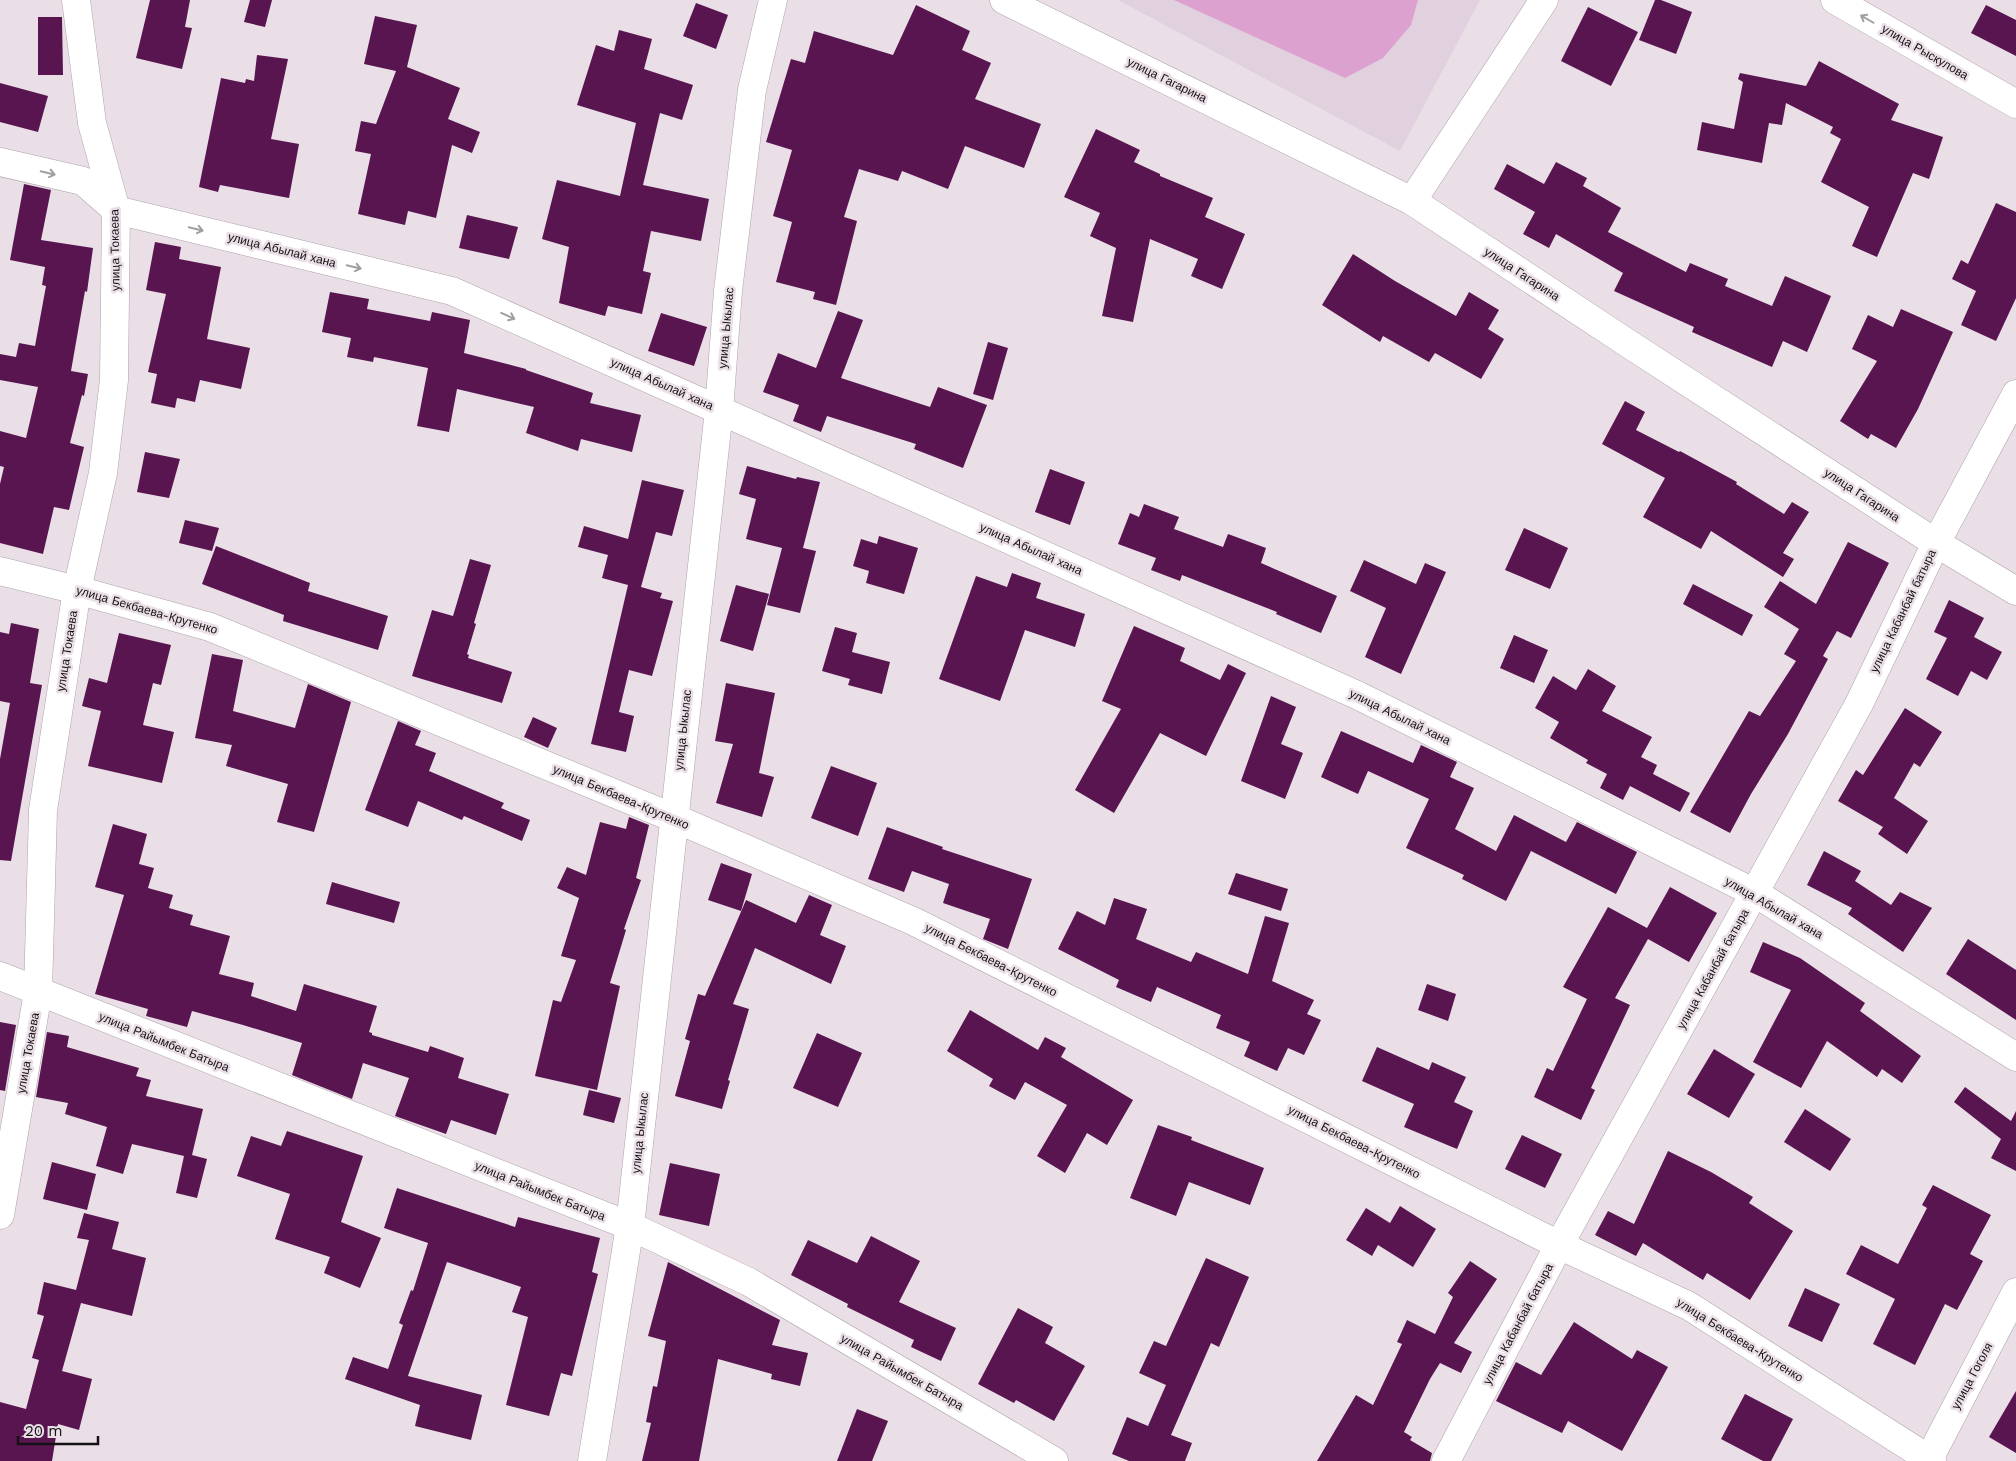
<svg xmlns="http://www.w3.org/2000/svg" width="2016" height="1461" font-family="'Work Sans',sans-serif">
	<style>
		.built { fill: #e1d0dd }
		.green { fill: #dda1d0 }
		.building { fill: #591550 }
		.lines { fill: none; stroke-linecap: round; stroke-linejoin: round }
		.street-casing { stroke: #ada3ab; stroke-width: 29 }
		.secondary-casing { stroke: #ada3ab; stroke-width: 29 }
		.street { stroke: #fff; stroke-width: 28 }
		.secondary { stroke: #fff; stroke-width: 28 }
		.oneway { stroke: #a1a0a1 }
		.labels { text-anchor: middle; stroke-width: 5; stroke-linejoin: round; paint-order: stroke }
		.street-label { font-size: 12px; fill: #151114; stroke: #eadfe7 }
	</style>
	<rect width="100%" height="100%" fill="#eadfe7"/>
	<path class="built" d="M1118 0H1480L1400 151Z"/>
	<path class="green" d="M1174 0H1418L1411 25 1383 58 1345 78Z"/>
	<g class="building">
		<path d="M150 0H190L185 27 192 28 182 69 136 58Z"/>
		<path d="M250 0H272L265 27 244 22Z"/>
		<path d="M1655 0H1661L1692 12 1676 54 1639 40Z"/>
		<path d="M696 3 728 15 716 49 683 36Z"/>
		<path d="M916 5 970 31 962 50 991 63 975 99 1041 124 1024 168 965 146 948 189 902 171 898 181 859 169 844 217 857 221 836 305 813 299 815 292 776 282 792 222 773 216 792 150 766 142 791 59 805 63 814 31 893 55Z"/>
		<path d="M1986 5 2016 20V56L1971 33Z"/>
		<path d="M1588 7 1638 32 1611 86 1561 61Z"/>
		<path d="M375 16 417 25 407 67 460 88 448 119 480 132 472 153 452 145 436 218 408 211 405 225 358 214 371 154 355 151 361 121 376 124 396 71 364 64Z"/>
		<path d="M38 17H62L63 75H38Z"/>
		<path d="M619 30 652 39 644 69 693 85 682 120 660 113 643 185 709 199 701 241 651 231 643 271 651 273 642 314 608 306 605 316 559 303 569 247 542 239 557 180 620 196 636 123 577 105 596 45 614 51Z"/>
		<path d="M257 55 288 59 271 139 299 144 289 198 220 185 218 192 199 187 221 78 245 83 246 79 254 81Z"/>
		<path d="M1819 61 1899 104 1891 120 1943 137 1929 179 1913 173 1877 257 1852 246 1869 207 1821 182 1841 139 1830 133 1833 127 1786 103 1782 125 1769 123 1762 163 1697 150 1702 122 1734 129 1743 82 1738 79 1740 73 1806 86Z"/>
		<path d="M0 83 48 96 38 132 0 122Z"/>
		<path d="M1096 129 1140 150 1134 162 1160 174V176L1213 198 1205 217 1245 234 1222 289 1191 276 1198 259 1150 239 1133 322 1102 316 1116 248 1090 236 1100 213 1064 197Z"/>
		<path d="M1556 162 1587 178 1583 186 1621 208 1608 232 1686 272 1690 263 1728 279 1725 286 1772 306 1785 276 1831 296 1807 352 1783 341 1772 367 1692 332 1694 327 1614 291 1623 273 1556 234 1549 248 1523 234 1535 212 1494 189 1507 164 1544 184Z"/>
		<path d="M24 184 51 190 41 240 93 248 87 292 85 291 71 371 88 374 84 396 82 395 70 443 84 447 69 510 54 507 43 554 0 543V484L4 467 0 466V431L26 438 38 387 0 380V354L16 357 19 343 35 346 46 286 42 285 45 267 10 260Z"/>
		<path d="M1996 203 2016 212V298L1996 341 1961 325 1976 291 1952 279 1961 260 1968 264Z"/>
		<path d="M467 215 518 227 509 259 459 248Z"/>
		<path d="M155 242 181 247 179 259 221 267 207 339 250 348 241 389 200 380 195 402 177 398 175 408 151 403 157 374 148 372 166 294 146 290Z"/>
		<path d="M1353 254 1395 281 1456 316 1469 292 1499 310 1488 329 1504 339 1481 379 1435 353 1429 362 1383 336 1380 342 1322 305Z"/>
		<path d="M330 292 369 299 367 309 430 321 432 312 470 320 464 353 526 369V370L593 393 590 403 641 415 632 452 581 439 578 451 526 433 534 407 457 389 449 432 417 426 428 368 374 357 373 362 347 357 351 338 322 332Z"/>
		<path d="M1901 309 1953 332 1918 409 1896 448 1871 434 1868 439 1840 421 1877 361 1852 349 1868 315 1893 327Z"/>
		<path d="M838 311 863 320 841 378 930 407 938 387 987 405 963 468 914 449 916 444 827 416 821 432 793 421 799 405 763 392 778 353 816 368Z"/>
		<path d="M661 313 707 327 694 366 648 351Z"/>
		<path d="M988 342 1008 348 993 400 973 394Z"/>
		<path d="M1625 401 1645 412 1636 430 1679 452 1680 451 1737 482 1736 484 1784 514 1792 502 1809 512 1783 553 1794 559 1783 577 1711 531 1701 549 1643 517 1665 478 1602 444Z"/>
		<path d="M145 452 180 459 169 498 137 492Z"/>
		<path d="M747 466 796 479 797 477 820 482 803 548 816 551 800 613 767 605 782 548 746 539 756 499 739 494Z"/>
		<path d="M1050 469 1085 482 1070 525 1035 512Z"/>
		<path d="M642 480 684 490 672 536 656 532 641 587 662 593 660 598 673 601 652 676 629 670 619 712 634 716 626 752 591 744 628 585 602 578 608 555 578 547 584 526 628 539Z"/>
		<path d="M1144 504 1179 517 1174 529 1223 547 1228 534 1266 548 1261 563 1337 596 1321 633 1276 614 1277 612 1182 575 1180 581 1151 570 1156 558 1118 544 1130 513 1139 517Z"/>
		<path d="M185 520 219 528 212 551 179 543Z"/>
		<path d="M1524 528 1568 548 1550 589 1505 570Z"/>
		<path d="M879 536 918 548 904 594 866 583 869 571 853 566 861 539 877 544Z"/>
		<path d="M1848 542 1889 563 1851 638 1837 631 1823 656 1828 659 1788 734 1751 794 1730 833 1690 812 1749 711 1760 716 1796 661 1784 654 1799 629 1764 607 1780 581 1816 604Z"/>
		<path d="M216 546 310 583 308 591 388 616 378 650 283 621 284 615 202 584Z"/>
		<path d="M470 559 491 565 474 623 476 624 467 654 469 655 468 658 512 672 502 703 412 676 432 610 453 616Z"/>
		<path d="M1364 560 1416 584 1425 563 1446 572 1401 674 1365 657 1386 608 1350 591Z"/>
		<path d="M1012 573 1041 583 1036 598 1085 614 1075 647 1025 630 1000 701 939 679 976 576 1007 587Z"/>
		<path d="M1693 584 1753 615 1742 636 1683 604Z"/>
		<path d="M736 585 769 594 753 651 720 641Z"/>
		<path d="M1949 600 1984 618 1974 637 2002 652 1987 680 1971 671 1958 696 1926 679 1947 638 1934 632Z"/>
		<path d="M11 623 39 629 30 683 42 685 11 861 0 860V759L10 703 0 701V632L9 634Z"/>
		<path d="M1134 626 1185 648 1180 661 1220 680 1228 664 1246 673 1206 756 1160 733 1114 813 1075 790 1121 709 1102 701Z"/>
		<path d="M835 627 857 633 852 652 890 662 882 694 848 685 850 679 822 671Z"/>
		<path d="M119 633 171 645 161 685 153 683 143 725 174 732 162 783 88 766 101 711 82 706 89 678 107 683Z"/>
		<path d="M1514 635 1548 650 1534 683 1500 668Z"/>
		<path d="M212 654 243 660 233 711 295 728 308 684 351 702 314 832 277 822 288 784 226 766 232 745 195 738Z"/>
		<path d="M1588 669 1616 686 1602 711 1652 737 1641 757 1657 765 1653 774 1690 793 1680 812 1630 786 1623 800 1600 788 1607 774 1586 763 1588 760 1550 738 1559 722 1535 708 1553 676 1576 690Z"/>
		<path d="M726 683 775 693 759 773 774 777 762 817 716 803 733 744 715 741Z"/>
		<path d="M1271 696 1296 707 1281 744 1303 753 1285 799 1241 781Z"/>
		<path d="M1905 708 1942 732 1920 767 1914 763 1894 798 1928 821 1907 854 1878 834 1883 827 1838 801 1856 770 1863 775Z"/>
		<path d="M533 717 557 728 548 748 524 737Z"/>
		<path d="M398 721 421 731 415 745 436 753 429 771 504 803 501 808 530 820 522 841 464 816 462 820 418 801 408 827 365 810Z"/>
		<path d="M1341 731 1413 763 1421 745 1457 762 1450 777 1474 788 1455 829 1496 851 1514 815 1566 842 1577 822 1637 852 1616 894 1531 851 1506 901 1462 879 1464 875 1406 848 1429 799 1368 771 1358 794 1321 777Z"/>
		<path d="M831 766 877 783 858 836 811 818Z"/>
		<path d="M629 817 649 825 636 878 641 880 624 929 626 930 610 983 620 986 597 1090 535 1076 553 1000 561 1002 576 960 561 956 579 898 557 888 567 867 586 875 600 822 626 829Z"/>
		<path d="M113 824 147 834 139 864 154 868 148 888 173 895 169 908 193 915 190 925 230 936 219 974 254 983 251 996 296 1011 304 984 377 1006 369 1032 372 1033V1035L428 1052 430 1046 464 1058 458 1078 509 1094 496 1135 451 1120 446 1134 395 1116 409 1078 363 1063 352 1099 292 1075 302 1043 243 1025 192 1011 187 1027 146 1016 148 1009 95 994 124 895 95 887Z"/>
		<path d="M887 827 943 847 942 849 1032 879 1008 949 983 939 990 919 943 903 949 884 912 871 904 892 868 879Z"/>
		<path d="M1824 851 1861 871 1855 881 1891 905 1900 892 1932 908 1903 952 1848 914 1852 908 1807 885Z"/>
		<path d="M721 863 752 874 741 911 708 900Z"/>
		<path d="M1236 873 1288 889 1281 911 1228 894Z"/>
		<path d="M332 882 400 902 394 923 326 904Z"/>
		<path d="M1670 887 1717 913 1689 962 1648 939 1615 998 1630 1005 1591 1088 1595 1090 1581 1120 1534 1097 1547 1068 1553 1071 1587 999 1563 987 1608 907 1647 928Z"/>
		<path d="M809 895 832 905 820 935 846 946 831 984 755 948 733 1004 749 1009 728 1080 730 1081 722 1109 675 1096 690 1041 685 1039 698 994 705 996 746 900 796 923Z"/>
		<path d="M1114 898 1147 909 1136 939 1191 962 1196 952 1248 974 1265 916 1289 923 1272 981 1314 1000 1307 1014 1321 1020 1304 1055 1288 1048 1277 1071 1244 1056 1250 1042 1216 1028 1221 1015 1157 987 1151 1002 1116 987 1119 980 1058 949 1077 911 1105 925Z"/>
		<path d="M1968 939 2016 970V1020L1946 974Z"/>
		<path d="M1763 942 1800 958 1865 1003 1860 1011 1921 1056 1902 1083 1882 1069 1877 1077 1827 1041 1801 1088 1753 1062 1791 990 1750 972Z"/>
		<path d="M1427 984 1456 994 1448 1021 1418 1010Z"/>
		<path d="M970 1010 1038 1050 1045 1037 1066 1048 1061 1057 1133 1100 1107 1145 1087 1133 1065 1173 1037 1156 1067 1105 1025 1082 1015 1100 989 1086 993 1079 947 1051Z"/>
		<path d="M0 1022 16 1025 5 1091 0 1090Z"/>
		<path d="M47 1032 69 1036 67 1047 139 1068 136 1076 151 1080 146 1096 203 1109 192 1155 207 1159 197 1198 176 1193 184 1156 132 1144 123 1174 96 1166 107 1127 65 1114 68 1103 36 1097Z"/>
		<path d="M817 1033 862 1053 838 1107 793 1088Z"/>
		<path d="M1377 1047 1429 1070 1432 1062 1466 1077 1454 1102 1473 1111 1457 1149 1404 1127 1414 1104 1362 1081Z"/>
		<path d="M1714 1049 1755 1074 1729 1118 1687 1094Z"/>
		<path d="M1965 1087 2011 1121 2016 1111V1171L1991 1158 2001 1139 1954 1102Z"/>
		<path d="M589 1090 621 1098 614 1123 583 1115Z"/>
		<path d="M1805 1109 1851 1139 1830 1171 1784 1142Z"/>
		<path d="M1158 1125 1192 1137 1191 1140 1264 1168 1250 1205 1189 1182 1176 1216 1130 1198Z"/>
		<path d="M287 1131 363 1156 341 1222 381 1238 360 1288 324 1273 330 1257 275 1239 290 1194 237 1176 251 1136 281 1146Z"/>
		<path d="M1522 1135 1562 1154 1545 1188 1505 1169Z"/>
		<path d="M1668 1151 1711 1172 1753 1197 1749 1203 1793 1231 1750 1300 1707 1273 1703 1280 1643 1243 1636 1256 1595 1235 1608 1211 1634 1224Z"/>
		<path d="M52 1162 96 1174 87 1210 43 1199Z"/>
		<path d="M670 1163 720 1174 709 1226 659 1215Z"/>
		<path d="M1933 1185 1991 1215 1970 1254 1983 1261 1957 1310 1945 1304 1915 1365 1873 1344 1895 1299 1846 1274 1861 1245 1898 1264 1927 1208 1922 1205Z"/>
		<path d="M397 1188 515 1227 518 1217 600 1238 592 1272 598 1274 572 1376 561 1373 549 1416 506 1405 528 1317 512 1312 521 1287 447 1262 408 1376 482 1395 471 1440 415 1426 420 1405 345 1379 353 1357 388 1369 403 1325 399 1323 411 1290 413 1291 428 1243 384 1228Z"/>
		<path d="M1400 1206 1436 1229 1413 1267 1378 1245 1372 1256 1346 1240 1366 1208 1390 1223Z"/>
		<path d="M84 1213 119 1222 112 1249 146 1258 132 1316 81 1303 62 1371 92 1379 79 1430 58 1424 52 1461H0V1402L26 1409 39 1360 32 1358 44 1316 37 1314 44 1282 76 1290 89 1240 77 1238Z"/>
		<path d="M871 1236 920 1261 899 1302 956 1328 941 1361 911 1347 914 1340 847 1307 848 1304 791 1275 808 1240 857 1263Z"/>
		<path d="M1206 1258 1249 1277 1219 1347 1211 1343 1171 1435 1192 1443 1185 1461H1129L1112 1454 1127 1417 1148 1426 1166 1385 1139 1373 1154 1341 1166 1346Z"/>
		<path d="M1470 1261 1497 1279 1454 1343 1472 1352 1461 1373 1440 1363 1430 1379 1404 1432 1412 1437 1410 1440 1432 1453 1430 1461H1317L1356 1395 1373 1405 1402 1344 1397 1342 1407 1320 1435 1334 1453 1297 1448 1293Z"/>
		<path d="M668 1262 780 1320 772 1345 808 1353 800 1386 771 1379 772 1374 718 1359 699 1461H642L651 1423 646 1422 653 1386 657 1387 666 1341 648 1336Z"/>
		<path d="M1805 1288 1840 1304 1822 1342 1788 1326Z"/>
		<path d="M1018 1308 1053 1327 1045 1343 1085 1366 1054 1421 1016 1400 1014 1403 978 1384Z"/>
		<path d="M1574 1322 1632 1359 1637 1350 1668 1367 1622 1451 1568 1421 1562 1433 1496 1401 1516 1362 1541 1375Z"/>
		<path d="M2016 1391V1453L1989 1437Z"/>
		<path d="M1745 1394 1793 1419 1771 1461H1763L1721 1439Z"/>
		<path d="M857 1409 888 1421 872 1461H837Z"/>
	</g>
	<g class="lines">
		<defs>
			<g id="street">
				<path d="M0 571 77 590 210 627 674 818 913 921 1559 1245 1689 1306 1932 1461"/>
				<path d="M0 976 630 1226 749 1282 1054 1461"/>
				<path d="M0 1215 38 992 43 810 77 590 103 473 114 380 116 210 92 123 76 0"/>
				<path d="M1446 1461 1559 1245 1859 704 1936 543 2016 394"/>
				<path d="M1928 1461 2016 1292"/>
			</g>
			<g id="secondary">
				<path d="M1004 0 1412 201 1632 346 1936 543 2016 591"/>
				<path d="M1835 0 2016 104"/>
				<path d="M0 162 83 181 116 210 452 291 719 410 1357 695 1755 893 2016 1057"/>
				<path d="M1412 201 1544 0"/>
				<path d="M592 1461 630 1226 719 410 728 291 752 90 773 0"/>
			</g>
		</defs>
		<use href="#street" class="street-casing"/>
		<use href="#secondary" class="secondary-casing"/>
		<use href="#street" class="street"/>
		<use href="#secondary" class="secondary"/>
	</g>
	<defs><path id="oneway-shaft" d="M-6 0H5M1.5-3L5.5 0L1.5 3" fill="none" stroke-width="1.6" stroke-linecap="round" stroke-linejoin="round" transform="scale(1.25)"/></defs>
	<g class="oneway">
		<use href="#oneway-shaft" transform="translate(1867 19) rotate(-150)"/>
		<use href="#oneway-shaft" transform="translate(48 173) rotate(13)"/>
		<use href="#oneway-shaft" transform="translate(196 229) rotate(14)"/>
		<use href="#oneway-shaft" transform="translate(354 267) rotate(14)"/>
		<use href="#oneway-shaft" transform="translate(508 316) rotate(24)"/>
	</g>
	<g class="labels">
		<g class="street-label">
			<text transform="translate(1925 52) rotate(30)" y="4">улица Рыскулова</text>
			<text transform="translate(1167 80) rotate(26)" y="4">улица Гагарина</text>
			<text transform="translate(115 250) rotate(-91)" y="4">улица Токаева</text>
			<text transform="translate(282 250) rotate(14)" y="4">улица Абылай хана</text>
			<text transform="translate(1522 274) rotate(33)" y="4">улица Гагарина</text>
			<text transform="translate(726 328) rotate(-85)" y="4">улица Ыкылас</text>
			<text transform="translate(662 384) rotate(24)" y="4">улица Абылай хана</text>
			<text transform="translate(1862 495) rotate(33)" y="4">улица Гагарина</text>
			<text transform="translate(1031 549) rotate(24)" y="4">улица Абылай хана</text>
			<text transform="translate(147 610) rotate(16)" y="4">улица Бекбаева-Крутенко</text>
			<text transform="translate(1903 611) rotate(-64)" y="4">улица Кабанбай батыра</text>
			<text transform="translate(67 651) rotate(-81)" y="4">улица Токаева</text>
			<text transform="translate(1400 717) rotate(26)" y="4">улица Абылай хана</text>
			<text transform="translate(683 730) rotate(-84)" y="4">улица Ыкылас</text>
			<text transform="translate(621 797) rotate(23)" y="4">улица Бекбаева-Крутенко</text>
			<text transform="translate(1774 908) rotate(30)" y="4">улица Абылай хана</text>
			<text transform="translate(991 960) rotate(27)" y="4">улица Бекбаева-Крутенко</text>
			<text transform="translate(1713 969) rotate(-61)" y="4">улица Кабанбай батыра</text>
			<text transform="translate(164 1042) rotate(22)" y="4">улица Райымбек Батыра</text>
			<text transform="translate(28 1053) rotate(-80)" y="4">улица Токаева</text>
			<text transform="translate(640 1133) rotate(-84)" y="4">улица Ыкылас</text>
			<text transform="translate(1354 1142) rotate(27)" y="4">улица Бекбаева-Крутенко</text>
			<text transform="translate(540 1191) rotate(22)" y="4">улица Райымбек Батыра</text>
			<text transform="translate(1518 1324) rotate(-62)" y="4">улица Кабанбай батыра</text>
			<text transform="translate(1740 1340) rotate(32)" y="4">улица Бекбаева-Крутенко</text>
			<text transform="translate(902 1372) rotate(30)" y="4">улица Райымбек Батыра</text>
			<text transform="translate(1972 1376) rotate(-62)" y="4">улица Гоголя</text>
		</g>
	</g>
	<path d="M18 1436v8h80v-8" fill="none" stroke="#151114" stroke-width="2.5"/>
	<text x="25" y="1436" font-size="15" fill="#151114" stroke="#eadfe7" stroke-width="4" paint-order="stroke">20 m</text>
</svg>
